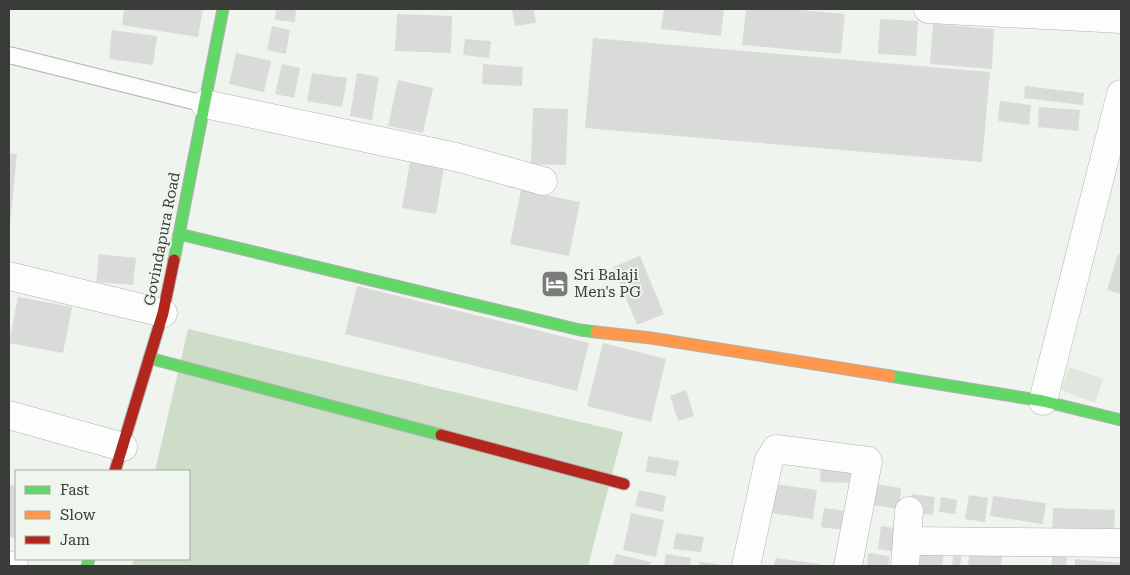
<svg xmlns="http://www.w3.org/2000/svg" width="1130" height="575" font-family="'Roboto Serif',serif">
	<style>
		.built { fill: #e0e8dd }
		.green { fill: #ceddc8 }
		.building { fill: #d8dbd7 }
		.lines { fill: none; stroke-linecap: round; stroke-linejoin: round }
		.lane-casing { stroke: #afb2ae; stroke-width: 18 }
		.street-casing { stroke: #afb2ae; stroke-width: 29 }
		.fast-casing { stroke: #afb2ae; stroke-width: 13 }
		.slow-casing { stroke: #afb2ae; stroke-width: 13 }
		.jam-casing { stroke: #afb2ae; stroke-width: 13 }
		.lane { stroke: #fdfdfd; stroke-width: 16 }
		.street { stroke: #fdfdfd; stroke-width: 28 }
		.fast { stroke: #63d668; stroke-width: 11 }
		.slow { stroke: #ff974d; stroke-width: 11 }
		.jam { stroke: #b3261e; stroke-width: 11 }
		.labels { text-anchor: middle; stroke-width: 4; stroke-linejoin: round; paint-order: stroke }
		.street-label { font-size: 15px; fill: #393c38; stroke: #eff6ed }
		.poi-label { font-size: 15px; fill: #393c38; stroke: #eff6ed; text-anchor: start }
	</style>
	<rect width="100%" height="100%" fill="#f0f4ef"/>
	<path class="built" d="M1069 367 1103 379 1095 403 1061 390Z"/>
	<path class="green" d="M188 329 623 432 588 566H132L134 559H189V471H155Z"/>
	<g class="building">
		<path d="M124 9H203L198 37 122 25Z"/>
		<path d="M276 9H296L295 22 275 20Z"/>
		<path d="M512 9H534L536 23 515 26Z"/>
		<path d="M664 9H724L721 36 661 29Z"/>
		<path d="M746 9H789L845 14 841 54 742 45Z"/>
		<path d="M397 14 452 16 451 53 395 51Z"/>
		<path d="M880 19 918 21 916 56 878 54Z"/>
		<path d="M933 24 994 29 992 69 930 64Z"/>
		<path d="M272 26 290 30 286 54 267 50Z"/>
		<path d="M112 30 157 36 153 65 109 59Z"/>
		<path d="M593 38 990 72 982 162 585 128Z"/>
		<path d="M465 39 491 41 489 58 463 55Z"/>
		<path d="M236 53 271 61 264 92 229 84Z"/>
		<path d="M282 64 300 68 294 98 275 94Z"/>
		<path d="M483 64 523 67 522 86 482 84Z"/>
		<path d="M312 73 347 78 342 107 307 101Z"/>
		<path d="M357 73 379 77 372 120 350 116Z"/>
		<path d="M398 80 433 88 423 133 388 126Z"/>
		<path d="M1025 86 1084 93 1083 105 1024 98Z"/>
		<path d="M1000 101 1031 105 1029 125 998 121Z"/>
		<path d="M1039 107 1080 110 1078 131 1038 127Z"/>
		<path d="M533 108 568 109 566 165 531 164Z"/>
		<path d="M9 153 17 154 10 225H9Z"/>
		<path d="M410 162 444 167 436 214 402 208Z"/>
		<path d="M521 190 580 202 569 256 510 244Z"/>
		<path d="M99 254 136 258 133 285 96 282Z"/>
		<path d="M1118 254 1121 255V294L1107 290Z"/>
		<path d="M640 256 664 314 637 325 613 267Z"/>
		<path d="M357 286 589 343 577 391 345 334Z"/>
		<path d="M18 297 72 307 63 353 9 343Z"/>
		<path d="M603 343 666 359 651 422 587 406Z"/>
		<path d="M686 390 694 416 678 421 670 396Z"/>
		<path d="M648 456 679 461 676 476 646 472Z"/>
		<path d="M821 465 858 466 857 483 820 482Z"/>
		<path d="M9 484 16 486V539L9 536Z"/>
		<path d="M775 484 817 490 813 519 770 513Z"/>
		<path d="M875 484 901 488 899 509 872 505Z"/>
		<path d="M639 490 666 496 663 512 635 506Z"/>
		<path d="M912 494 935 497 933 515 910 512Z"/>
		<path d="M969 495 988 498 985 522 965 519Z"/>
		<path d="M993 496 1046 503 1043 524 990 516Z"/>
		<path d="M941 497 957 500 955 514 939 512Z"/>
		<path d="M824 508 854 512 852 531 821 527Z"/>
		<path d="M1053 508 1115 510 1114 537 1052 535Z"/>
		<path d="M631 513 664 520 656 557 623 550Z"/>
		<path d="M881 526 900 529 897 552 878 549Z"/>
		<path d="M676 533 704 537 701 552 673 549Z"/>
		<path d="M918 543 945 547 942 566H915Z"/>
		<path d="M970 544 1003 548 1001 566H968Z"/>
		<path d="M955 545 963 546 960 566 952 565Z"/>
		<path d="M1054 545 1069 547 1066 566H1051Z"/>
		<path d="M868 553 890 556 888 566H867Z"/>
		<path d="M616 554 651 562 650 566H613Z"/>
		<path d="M666 554 691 558 690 566H664Z"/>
		<path d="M776 558 820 564 819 566H774Z"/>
		<path d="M1075 559 1121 563V566H1075Z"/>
		<path d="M700 562 724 565V566H699Z"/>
	</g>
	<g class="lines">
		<defs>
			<path id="lane" d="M9 55 205 104"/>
			<g id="street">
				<path d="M928 9 1121 19"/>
				<path d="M205 104 456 157 543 181"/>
				<path d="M9 276 163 313"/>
				<path d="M1043 401 1121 94"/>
				<path d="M9 415 123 447"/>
				<path d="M907 541 1121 543"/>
				<path d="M9 565 14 566"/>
				<path d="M746 566 769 460 776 449 868 461 848 566"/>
				<path d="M905 566 909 511"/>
			</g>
			<g id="fast">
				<path d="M179 234 580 330 596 332"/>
				<path d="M174 260 223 9"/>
				<path d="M149 358 441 435"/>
				<path d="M890 376 1043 401 1121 420"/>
				<path d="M87 566 89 559"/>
			</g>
			<path id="slow" d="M596 332 651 338 890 376"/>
			<g id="jam">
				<path d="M441 435 624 484"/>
				<path d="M115 471 163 313 174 260"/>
			</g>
		</defs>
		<use href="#lane" class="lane-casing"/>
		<use href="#street" class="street-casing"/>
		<use href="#fast" class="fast-casing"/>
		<use href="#slow" class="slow-casing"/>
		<use href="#jam" class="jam-casing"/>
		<use href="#lane" class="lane"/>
		<use href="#street" class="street"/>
		<use href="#fast" class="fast"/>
		<use href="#slow" class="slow"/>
		<use href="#jam" class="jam"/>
	</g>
	<defs>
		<symbol id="hotel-square" viewBox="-11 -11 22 22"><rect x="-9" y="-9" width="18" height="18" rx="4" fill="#797c78" stroke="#eff6ed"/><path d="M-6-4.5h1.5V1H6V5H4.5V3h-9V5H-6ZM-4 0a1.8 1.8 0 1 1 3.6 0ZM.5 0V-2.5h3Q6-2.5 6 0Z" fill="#fff"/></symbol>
	</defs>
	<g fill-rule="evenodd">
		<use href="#hotel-square" x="539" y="268" width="32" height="32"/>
	</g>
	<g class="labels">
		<g class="street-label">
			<text transform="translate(162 239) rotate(-79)" y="5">Govindapura Road</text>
		</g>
		<g class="poi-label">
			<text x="574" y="280">Sri Balaji<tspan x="574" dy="17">Men's PG</tspan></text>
		</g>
	</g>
	<rect width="1130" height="575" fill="none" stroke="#393c38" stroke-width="20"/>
	<rect x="15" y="470" width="175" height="90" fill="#eff6ed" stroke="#a6aca5"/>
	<rect x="25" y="486" width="25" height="8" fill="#63d668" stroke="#a6aca5"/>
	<text x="60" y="495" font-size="15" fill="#393c38">Fast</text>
	<rect x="25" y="511" width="25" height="8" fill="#ff974d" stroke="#a6aca5"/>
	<text x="60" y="520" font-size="15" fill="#393c38">Slow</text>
	<rect x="25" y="536" width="25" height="8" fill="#b3261e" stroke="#a6aca5"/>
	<text x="60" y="545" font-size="15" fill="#393c38">Jam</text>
</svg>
